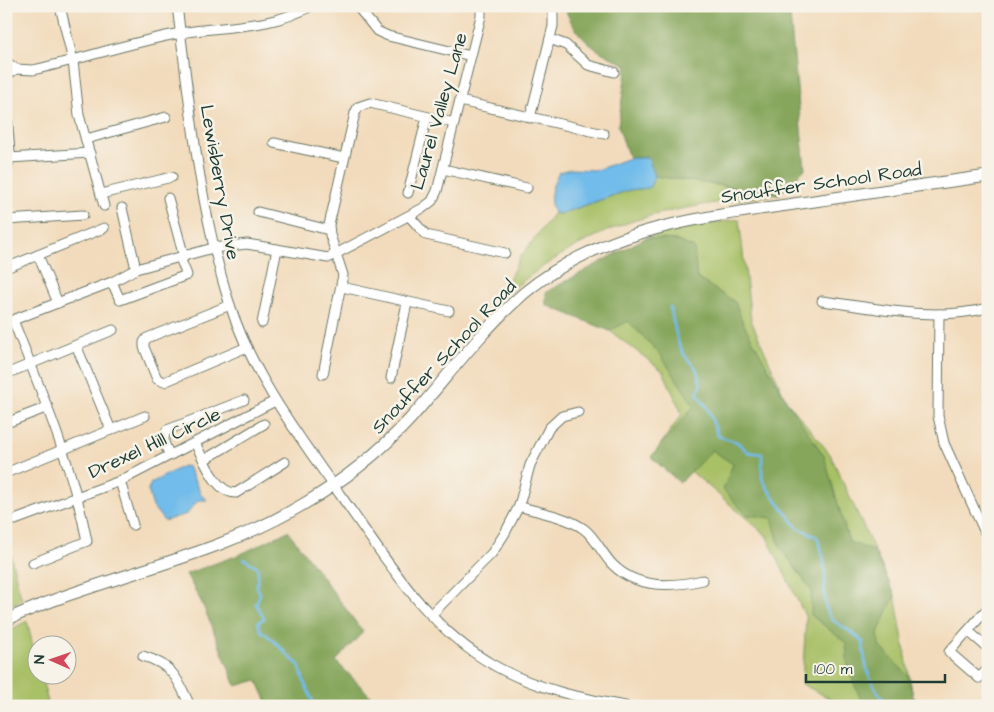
<svg xmlns="http://www.w3.org/2000/svg" width="994" height="712" font-family="'Architects Daughter',sans-serif">
	<style>
		.green { fill: #a8c066; stroke: #647e4d }
		.forest { fill: #86a65b; stroke: #527248 }
		.water { fill: #71bcea; stroke: #487c8f }
		.lines { fill: none; stroke-linecap: round; stroke-linejoin: round }
		.stream { stroke: #71bcea; stroke-width: 2.5 }
		.minor-casing { stroke: #697464; stroke-width: 11 }
		.major-casing { stroke: #697464; stroke-width: 13 }
		.minor { stroke: #fff; stroke-width: 9 }
		.major { stroke: #fff; stroke-width: 11 }
		.labels { text-anchor: middle; stroke-width: 5; stroke-linejoin: round; paint-order: stroke }
		.street-label { font-size: 19px; fill: #1f3d34; stroke: #f7f3e8 }
	</style>
	<rect width="100%" height="100%" fill="#f7f3e8"/>
	<filter id="ink" filterUnits="userSpaceOnUse"><feTurbulence type="fractalNoise" baseFrequency=".02" numOctaves="2"/><feDisplacementMap in="SourceGraphic" scale="10" xChannelSelector="R" yChannelSelector="G"/><feConvolveMatrix kernelMatrix="1 2 1 2 8 2 1 2 1" color-interpolation-filters="sRGB"/></filter>
	<filter id="wash" filterUnits="userSpaceOnUse"><feTurbulence type="fractalNoise" baseFrequency=".0096" numOctaves="4" result="noise"/><feDisplacementMap in="SourceGraphic" scale="20" xChannelSelector="R" yChannelSelector="G"/><feGaussianBlur stdDeviation="1.12" result="paint"/><feColorMatrix in="noise" values="0 0 0 0 0 0 0 0 0 0 0 0 0 0 0 0 0 1.4 0 .05"/><feComposite in="paint" operator="in"/></filter>
	<g filter="url(#wash)">
		<rect width="100%" height="100%" fill="#f2dbbc"/>
		<g class="green">
			<path d="M655 176 780 194C731 201 680 206 633 221 583 238 538 267 498 301L519 259 554 213 560 214 629 190 649 188Z"/>
			<path d="M739 219 751 320 786 400 830 454 895 595 913 697 924 706H844L802 684 806 618 766 535 660 445 682 414 663 371 606 328 544 301 555 293 676 240 645 238 678 229Z"/>
			<path d="M6 538 22 600 6 607Z"/>
			<path d="M27 621 37 662 38 674 41 675 49 706H6V632Z"/>
		</g>
		<g class="forest">
			<path d="M564 6H789L805 169 780 194 655 176 647 158H629L618 126 627 65C596 51 577 41 564 6Z"/>
			<path d="M645 238 675 240 694 248 697 278 735 302 743 323 786 400 824 456 849 542 874 551 895 595 878 633 879 645 909 677 913 697 924 706H864L848 670 846 643 811 615V590L780 547 772 518 747 515 723 490 733 464 712 450 680 483 651 457 694 406 660 354 628 321 610 331 546 305V292Z"/>
			<path d="M288 531 363 632 336 661 380 706H269L257 680 236 686 202 603 186 574 241 554Z"/>
		</g>
		<g class="water">
			<path d="M629 158H648L655 176 649 188 629 190 560 214 554 213C547 199 552 185 559 172L570 169 597 170Z"/>
			<path d="M183 466 188 467 202 496 207 500H198L187 514 164 521 153 507 148 490 151 483Z"/>
		</g>
		<g class="lines">
			<g class="stream">
				<path d="M670 307 678 342 684 355 696 368 701 385 697 393 708 409 718 436 737 442 748 452 762 454V479L770 492 797 527 817 537C822 549 825 561 825 575 826 590 821 605 832 619 837 625 854 632 863 642 864 670 871 683 887 706"/>
				<path d="M244 559 258 567 257 587 260 594 256 604 264 618 258 623 261 631C277 640 284 654 299 665L304 682 315 706"/>
			</g>
		</g>
	</g>
	<g filter="url(#ink)">
		<g class="lines">
			<defs>
				<g id="minor">
					<path d="M60 6 73 61 79 115 104 206"/>
					<path d="M177 6C190 105 199 207 229 302 252 375 298 435 341 496 386 559 427 629 497 667 537 689 581 698 625 706"/>
					<path d="M357 6 377 31 388 36 471 56"/>
					<path d="M550 39 566 45 588 65 614 72"/>
					<path d="M6 62 16 69 33 70C82 59 131 42 181 33 227 25 270 29 311 6"/>
					<path d="M6 79 7 75 16 69"/>
					<path d="M460 101 604 134"/>
					<path d="M6 102 10 153 6 175"/>
					<path d="M530 118 553 26V6"/>
					<path d="M86 139 166 117"/>
					<path d="M274 143 344 158"/>
					<path d="M9 158 90 153"/>
					<path d="M443 169 527 188"/>
					<path d="M408 193 427 117"/>
					<path d="M101 194 172 177"/>
					<path d="M168 198 184 257"/>
					<path d="M122 208 136 269"/>
					<path d="M258 212 329 230"/>
					<path d="M409 216 426 235 505 253"/>
					<path d="M6 220 83 215"/>
					<path d="M38 255 58 303"/>
					<path d="M6 268 104 228"/>
					<path d="M112 282 120 300 187 275 180 258"/>
					<path d="M342 287 449 311"/>
					<path d="M822 301C876 308 934 322 988 308"/>
					<path d="M230 305 147 338 144 342V347L157 379 164 382 247 347"/>
					<path d="M939 314 938 416 944 443 988 539"/>
					<path d="M262 323 277 249"/>
					<path d="M76 345 111 430"/>
					<path d="M6 374 113 330"/>
					<path d="M323 374 343 275 330 235 329 225 355 113 358 107 370 103 454 123"/>
					<path d="M391 378 407 303"/>
					<path d="M6 423 48 407"/>
					<path d="M195 443C204 459 215 493 236 493L285 462"/>
					<path d="M170 455C165 446 161 440 167 430L244 400"/>
					<path d="M204 460 264 424"/>
					<path d="M8 472 145 416"/>
					<path d="M120 481 133 525"/>
					<path d="M519 506C540 513 566 516 584 529 596 538 602 554 613 565 637 589 672 587 703 580"/>
					<path d="M15 520 120 481 275 401"/>
					<path d="M33 563 87 541C72 464 42 393 13 320L112 282 136 269 213 248 247 244 328 258 423 208 432 201 437 191 481 16V6"/>
					<path d="M988 608 949 652 979 678 988 669"/>
					<path d="M431 615 492 553 505 533 519 506 530 465 549 428 562 416 578 412"/>
					<path d="M968 631 988 648"/>
					<path d="M143 656C173 665 178 679 190 706"/>
				</g>
				<path id="major" d="M6 620C103 575 210 560 302 505 342 482 380 452 411 418 448 376 481 331 523 294 600 229 698 218 794 204 859 194 923 185 988 176"/>
			</defs>
			<use href="#minor" class="minor-casing"/>
			<use href="#major" class="major-casing"/>
			<use href="#minor" class="minor"/>
			<use href="#major" class="major"/>
		</g>
	</g>
	<g class="labels">
		<g class="street-label">
			<text transform="translate(438 111) rotate(-74)" y="7">Laurel Valley Lane</text>
			<text transform="translate(221 182) rotate(80)" y="7">Lewisberry Drive</text>
			<text transform="translate(821 182) rotate(-8)" y="7">Snouffer School Road</text>
			<text transform="translate(443 356) rotate(-47)" y="7">Snouffer School Road</text>
			<text transform="translate(154 442) rotate(-25)" y="7">Drexel Hill Circle</text>
		</g>
	</g>
	<rect width="994" height="712" fill="none" stroke="#f7f3e8" stroke-width="25"/>
	<g transform="translate(52 660) rotate(272)"><circle r="24" fill="#f7f3e8" stroke="#a1aaa0"/>
	<path d="M0-4L9 19L0 12L-9 19Z" fill="#d1495b"/>
	<text y="-8" font-size="14" font-weight="bold" text-anchor="middle" fill="#1f3d34">N</text>
	</g>
	<path d="M806 674v8h139v-8" fill="none" stroke="#1f3d34" stroke-width="2.5"/>
	<text x="814" y="674" font-size="15" fill="#1f3d34" stroke="#f7f3e8" stroke-width="4" paint-order="stroke">100 m</text>
</svg>
